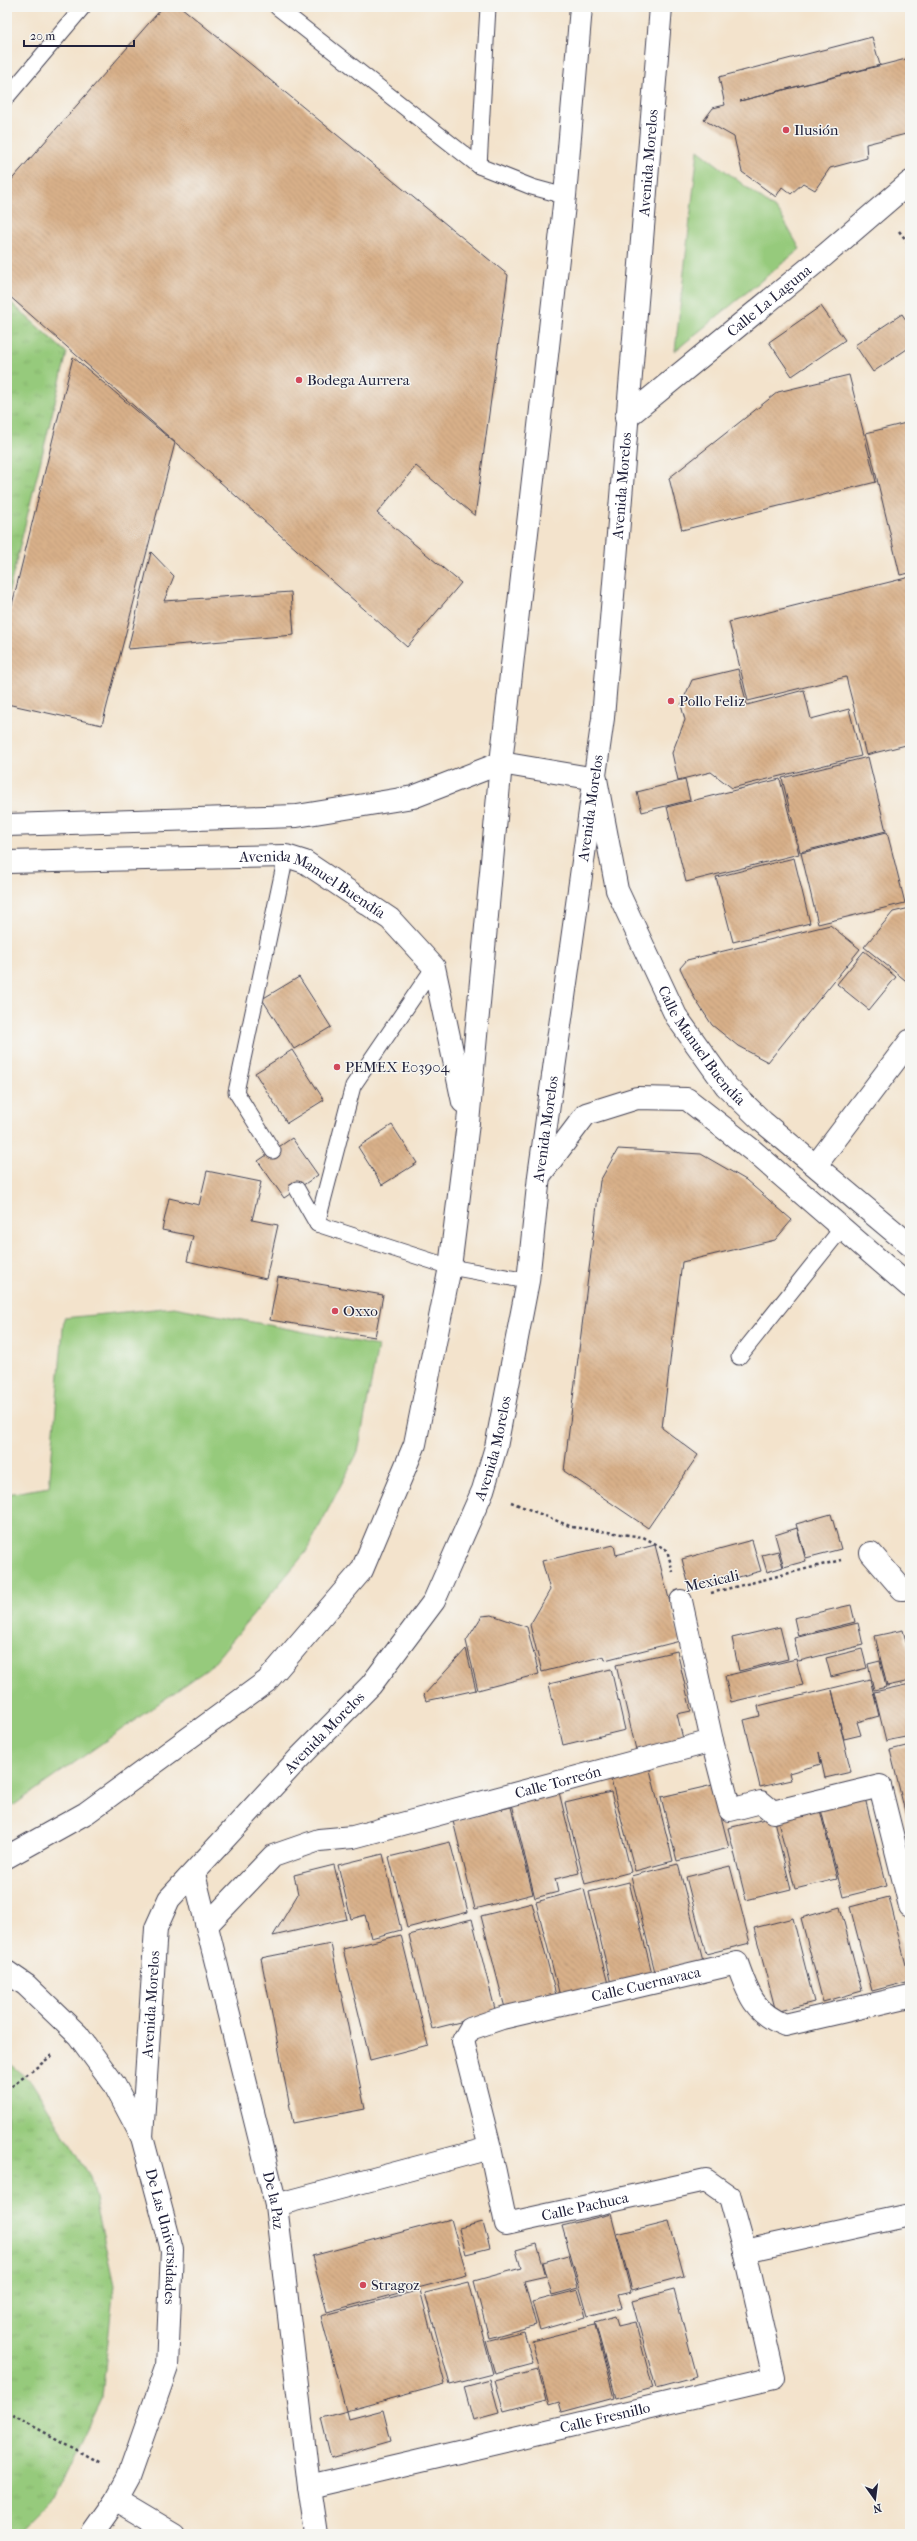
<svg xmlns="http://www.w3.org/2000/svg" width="917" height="2541" font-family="'IM FELL French Canon',serif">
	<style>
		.grass { fill: #96ca7b; stroke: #5c765b }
		.park { fill: url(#park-tufts); stroke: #5c765b }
		.building { fill: url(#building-back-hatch) }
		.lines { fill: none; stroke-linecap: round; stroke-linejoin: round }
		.lane-casing { stroke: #413f51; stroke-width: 17 }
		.street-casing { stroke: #413f51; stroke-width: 24 }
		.secondary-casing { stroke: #413f51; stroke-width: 24 }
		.path { stroke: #413f51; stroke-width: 2.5; stroke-dasharray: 3 3; stroke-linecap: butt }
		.lane { stroke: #fff; stroke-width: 15 }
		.street { stroke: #fff; stroke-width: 22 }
		.secondary { stroke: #fff; stroke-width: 22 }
		.poi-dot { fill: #d1495b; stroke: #f6f6f2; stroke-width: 1.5 }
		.labels { text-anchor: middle; stroke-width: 3; stroke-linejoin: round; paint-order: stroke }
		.poi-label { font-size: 15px; fill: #22223b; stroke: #f6f6f2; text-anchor: start }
		.street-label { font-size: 15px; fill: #22223b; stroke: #f6f6f2 }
	</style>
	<defs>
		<pattern id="park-tufts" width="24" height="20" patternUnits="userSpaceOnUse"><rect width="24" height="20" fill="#96ca7b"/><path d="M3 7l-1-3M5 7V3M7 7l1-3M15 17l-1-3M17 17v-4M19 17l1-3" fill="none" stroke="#81ad6b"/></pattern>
		<pattern id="building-back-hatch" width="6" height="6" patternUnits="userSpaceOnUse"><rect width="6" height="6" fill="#d8b089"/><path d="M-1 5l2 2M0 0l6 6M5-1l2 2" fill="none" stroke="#b99777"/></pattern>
	</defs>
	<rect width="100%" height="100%" fill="#f6f6f2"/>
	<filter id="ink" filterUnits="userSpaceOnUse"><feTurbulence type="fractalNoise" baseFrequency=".025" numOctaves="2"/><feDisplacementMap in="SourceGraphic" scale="8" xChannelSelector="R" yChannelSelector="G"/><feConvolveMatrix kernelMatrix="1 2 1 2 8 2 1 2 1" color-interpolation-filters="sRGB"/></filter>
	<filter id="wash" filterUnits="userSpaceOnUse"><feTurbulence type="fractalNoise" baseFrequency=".012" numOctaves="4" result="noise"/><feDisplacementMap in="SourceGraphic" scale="16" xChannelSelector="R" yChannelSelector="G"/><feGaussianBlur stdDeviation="0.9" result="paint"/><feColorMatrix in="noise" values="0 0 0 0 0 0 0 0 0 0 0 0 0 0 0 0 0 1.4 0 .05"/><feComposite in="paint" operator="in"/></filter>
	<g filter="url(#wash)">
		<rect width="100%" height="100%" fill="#f3e3cc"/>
		<g class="grass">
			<path d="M698 150 779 212 800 249 675 351Z"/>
			<path d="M174 1307 378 1346 358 1452 306 1552 209 1668 7 1810V1494L49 1487 64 1318Z"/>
		</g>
		<g class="park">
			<path d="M7 299 67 353 7 599Z"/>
			<path d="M7 2061 31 2081 90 2176 114 2285 102 2397 53 2499 18 2534H7Z"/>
		</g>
		<g id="blocks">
			<g class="building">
				<path d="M163 7H181L508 275 475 516 416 466 377 513 461 583 407 647 7 294V185Z"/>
				<path d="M872 37 880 65 740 101 910 58V133L866 144 867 158 830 168 815 190 803 183 791 194 782 187 776 197 742 172 734 137 704 120 713 108 725 105 719 77Z"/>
				<path d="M821 306 845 340 792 376 769 342Z"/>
				<path d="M902 314 910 326V347L873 372 855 345Z"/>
				<path d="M73 357 175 443 102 725 7 704V625Z"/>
				<path d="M849 375 876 482 682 530 669 478 778 392Z"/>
				<path d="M910 422V573L900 575 866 433Z"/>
				<path d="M151 552 174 576 164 601 291 592 294 635 128 649Z"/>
				<path d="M910 577V744L866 755 846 677 748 701 729 622Z"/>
				<path d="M738 669 747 705 804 690 811 719 849 709 861 756 732 788 711 772 678 780 672 753 685 720 681 705 692 680Z"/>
				<path d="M868 757 886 831 800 852 782 778Z"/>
				<path d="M780 779 799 854 686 882 667 807Z"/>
				<path d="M685 780 690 800 642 812 637 792Z"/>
				<path d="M887 832 905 903 818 924 801 853Z"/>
				<path d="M794 858 810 923 733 942 716 877Z"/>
				<path d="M910 908V984L864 947 893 912Z"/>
				<path d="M830 925 860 949 768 1062 738 1046 712 1025 695 999 680 968 687 960Z"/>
				<path d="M864 951 896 977 869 1010 837 984Z"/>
				<path d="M299 977 331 1027 294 1049 262 999Z"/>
				<path d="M292 1050 324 1100 287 1123 255 1073Z"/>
				<path d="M392 1125 417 1163 382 1185 358 1147Z"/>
				<path d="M292 1138 318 1175 284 1198 258 1161Z"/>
				<path d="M618 1149 701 1154 746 1180 792 1220 775 1240 682 1262 662 1428 698 1455 648 1528 564 1471 600 1181Z"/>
				<path d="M207 1171 261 1182 252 1220 278 1225 266 1279 187 1261 193 1236 162 1230 169 1198 199 1205Z"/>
				<path d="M278 1277 383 1295 375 1337 270 1320Z"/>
				<path d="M831 1514 841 1549 806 1558 796 1524Z"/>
				<path d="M797 1528 806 1561 784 1567 775 1535Z"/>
				<path d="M752 1540 761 1571 690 1590 682 1559Z"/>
				<path d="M614 1545 616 1555 655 1545 680 1641 605 1660 604 1656 542 1672 530 1625 550 1590 542 1561Z"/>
				<path d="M778 1551 783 1567 767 1572 762 1555Z"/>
				<path d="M851 1605 855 1622 798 1636 794 1618Z"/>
				<path d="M492 1615 527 1627 539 1674 478 1690 466 1641 482 1616Z"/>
				<path d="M858 1623 863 1645 799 1661 794 1638Z"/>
				<path d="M780 1627 788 1659 739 1671 732 1638Z"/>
				<path d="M903 1630 910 1657V1681L887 1686 875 1636Z"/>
				<path d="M466 1649 476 1690 426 1701 424 1695Z"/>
				<path d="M862 1649 867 1668 831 1677 826 1658Z"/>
				<path d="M677 1651 691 1711 677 1714 684 1743 637 1754 616 1665Z"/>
				<path d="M796 1659 803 1685 731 1702 725 1676Z"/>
				<path d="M880 1661 886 1687 874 1690 868 1664Z"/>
				<path d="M611 1669 625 1730 563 1745 549 1684Z"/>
				<path d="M870 1679 879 1716 857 1722 861 1735 844 1739 832 1690 851 1772 825 1778 819 1752 821 1764 789 1773 791 1780 760 1787 744 1720 760 1716 758 1706Z"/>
				<path d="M910 1684V1736L886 1741 874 1692Z"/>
				<path d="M910 1745V1815L906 1816 890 1750Z"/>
				<path d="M649 1766 673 1861 635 1871 610 1776Z"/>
				<path d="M713 1785 729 1848 677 1861 661 1797Z"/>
				<path d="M559 1792 579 1873 555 1879 558 1892 535 1898 512 1804Z"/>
				<path d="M611 1792 631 1872 585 1884 565 1803Z"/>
				<path d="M864 1794 887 1886 843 1897 820 1806Z"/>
				<path d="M819 1806 837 1879 795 1889 777 1817Z"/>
				<path d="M511 1807 533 1894 475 1909 453 1821Z"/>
				<path d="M773 1817 791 1889 746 1900 728 1828Z"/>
				<path d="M450 1842 468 1912 407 1928 389 1857Z"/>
				<path d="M383 1854 401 1930 371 1938 365 1915 351 1919 338 1865Z"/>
				<path d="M678 1864 703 1961 655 1972 631 1876Z"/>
				<path d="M334 1865 347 1919 273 1936 298 1894 294 1875Z"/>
				<path d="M730 1866 750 1943 706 1954 686 1877Z"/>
				<path d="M629 1882 652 1973 611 1984 589 1892Z"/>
				<path d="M584 1889 608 1984 560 1996 536 1902Z"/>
				<path d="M889 1897 910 1981 872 1991 850 1907Z"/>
				<path d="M532 1903 556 1995 505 2008 481 1916Z"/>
				<path d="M840 1907 862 1991 823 2002 801 1918Z"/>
				<path d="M793 1918 814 2002 776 2012 754 1928Z"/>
				<path d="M472 1919 496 2013 432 2029 409 1935Z"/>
				<path d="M401 1935 428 2045 370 2060 343 1949Z"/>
				<path d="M331 1944 365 2109 293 2123 261 1958Z"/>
				<path d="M611 2214 631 2292 618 2295 622 2307 588 2316 562 2226Z"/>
				<path d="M451 2219 467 2275 327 2312 312 2256Z"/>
				<path d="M669 2221 684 2276 632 2290 617 2234Z"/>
				<path d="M483 2222 490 2248 466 2254 459 2228Z"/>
				<path d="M537 2244 546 2276 524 2281 536 2325 489 2338 474 2281 521 2268 516 2250Z"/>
				<path d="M569 2255 578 2288 552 2295 543 2262Z"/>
				<path d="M469 2282 493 2374 450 2385 425 2293Z"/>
				<path d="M420 2290 445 2384 346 2411 321 2316Z"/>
				<path d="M578 2290 586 2317 540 2330 532 2302Z"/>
				<path d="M674 2290 697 2377 656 2388 632 2301Z"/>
				<path d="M615 2316 618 2326 635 2322 653 2388 616 2398 595 2322Z"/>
				<path d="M595 2325 614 2398 562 2412 559 2402 549 2405 532 2341Z"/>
				<path d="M524 2331 533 2364 495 2374 486 2341Z"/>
				<path d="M538 2370 546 2400 504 2411 495 2381Z"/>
				<path d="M490 2380 499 2413 473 2420 464 2387Z"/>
				<path d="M383 2410 391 2441 331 2458 321 2418 347 2411 349 2419Z"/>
			</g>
		</g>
	</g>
	<g filter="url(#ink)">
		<use href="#blocks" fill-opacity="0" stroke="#413f51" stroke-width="1"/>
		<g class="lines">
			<defs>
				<g id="lane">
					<path d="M277 7 479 166 532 187 565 196"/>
					<path d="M7 97 83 7"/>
					<path d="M479 166 488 7"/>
					<path d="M434 967 353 1086 317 1224 450 1267 528 1281"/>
					<path d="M273 1151 236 1092 286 856"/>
					<path d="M297 1189 317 1224"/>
					<path d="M739 1357 842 1228"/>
				</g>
				<g id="street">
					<path id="s1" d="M626 418 825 255 910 182"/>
					<path d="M816 1165 910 1041"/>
					<path d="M871 1553 902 1589 910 1588"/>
					<path d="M681 1601 712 1741"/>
					<path id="s2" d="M194 1874 276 2205 309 2487 316 2534"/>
					<path id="s3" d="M208 1924 273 1856 319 1840 353 1837 712 1741 730 1810 761 1802 773 1812 880 1786 910 1906"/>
					<path id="s4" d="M490 2148 463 2041 470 2029 502 2018 737 1963C748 1993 753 2012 785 2025L910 1996"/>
					<path id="s5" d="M276 2205 490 2148 506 2224 706 2180 730 2197 745 2251 910 2215"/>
					<path id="s6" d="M309 2487 774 2378 745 2251"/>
				</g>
				<g id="secondary">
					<path id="s7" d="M7 825 297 816 413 797 501 763 596 779 617 890 676 1016 726 1086 763 1122 910 1245"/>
					<path id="s8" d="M7 862 286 856 305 862 390 919 434 967 463 1102"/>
					<path d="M540 1175 586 1114 637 1098 687 1099 752 1150 910 1287"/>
					<path d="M7 1857 86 1813 267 1681 362 1570 415 1444 450 1267 468 1123 501 763 565 196 581 7"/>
					<path id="s9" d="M7 1972 26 1985 78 2035 114 2084 142 2137 172 2250 167 2367 128 2478 116 2500 92 2534"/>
					<path id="s10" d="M142 2137 156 1928 169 1899 300 1757 371 1685 434 1601 483 1490 496 1447 528 1281 539 1176 603 718 661 7"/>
					<path d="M116 2500 173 2534"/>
				</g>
			</defs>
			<use href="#lane" class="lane-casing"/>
			<use href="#street" class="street-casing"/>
			<use href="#secondary" class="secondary-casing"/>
			<g class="path">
				<path d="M899 231 910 245"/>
				<path d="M511 1502 572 1527 643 1537 667 1550 673 1572"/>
				<path d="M711 1593 841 1560"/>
				<path d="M7 2090 54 2054"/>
				<path d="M7 2412 101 2463"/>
			</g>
			<use href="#lane" class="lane"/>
			<use href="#street" class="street"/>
			<use href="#secondary" class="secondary"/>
		</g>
	</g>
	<g class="poi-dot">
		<circle cx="786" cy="130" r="4"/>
		<circle cx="299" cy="380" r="4"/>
		<circle cx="671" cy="701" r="4"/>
		<circle cx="337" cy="1067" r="4"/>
		<circle cx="335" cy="1311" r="4"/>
		<circle cx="363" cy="2285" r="4"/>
	</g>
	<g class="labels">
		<g class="poi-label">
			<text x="794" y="135">Ilusión</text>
			<text x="307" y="385">Bodega Aurrera</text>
			<text x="679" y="706">Pollo Feliz</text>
			<text x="345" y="1072">PEMEX E03904</text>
			<text x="343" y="1316">Oxxo</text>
			<text x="371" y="2290">Stragoz</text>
		</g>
		<g class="street-label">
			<text dy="5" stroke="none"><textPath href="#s10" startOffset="2101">Avenida Morelos</textPath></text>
			<text dy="5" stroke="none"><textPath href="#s1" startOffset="185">Calle La Laguna</textPath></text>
			<text dy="5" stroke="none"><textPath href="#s10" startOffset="1777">Avenida Morelos</textPath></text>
			<text dy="5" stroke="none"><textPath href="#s10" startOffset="1453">Avenida Morelos</textPath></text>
			<text dy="5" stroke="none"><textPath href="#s8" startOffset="313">Avenida Manuel Buendía</textPath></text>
			<text dy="5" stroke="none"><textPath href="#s7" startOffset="889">Calle Manuel Buendía</textPath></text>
			<text dy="5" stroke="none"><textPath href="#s10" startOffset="1129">Avenida Morelos</textPath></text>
			<text dy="5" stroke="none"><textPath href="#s10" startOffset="805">Avenida Morelos</textPath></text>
			<text transform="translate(712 1581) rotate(-13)" y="5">Mexicali</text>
			<text dy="5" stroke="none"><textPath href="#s10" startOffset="469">Avenida Morelos</textPath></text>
			<text dy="5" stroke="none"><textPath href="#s3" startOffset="389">Calle Torreón</textPath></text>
			<text dy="5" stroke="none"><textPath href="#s4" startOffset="306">Calle Cuernavaca</textPath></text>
			<text dy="5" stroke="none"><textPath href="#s10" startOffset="133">Avenida Morelos</textPath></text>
			<text dy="5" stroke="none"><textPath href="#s2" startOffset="336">De la Paz</textPath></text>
			<text dy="5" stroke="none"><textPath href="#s5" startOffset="380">Calle Pachuca</textPath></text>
			<text dy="5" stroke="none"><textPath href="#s9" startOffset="318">De Las Universidades</textPath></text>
			<text dy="5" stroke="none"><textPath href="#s6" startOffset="304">Calle Fresnillo</textPath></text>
		</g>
	</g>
	<rect width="917" height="2541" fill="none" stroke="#f6f6f2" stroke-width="24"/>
	<g transform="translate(875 2499) rotate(166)" stroke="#f6f6f2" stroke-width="3" paint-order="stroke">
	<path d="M0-3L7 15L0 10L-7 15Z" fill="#22223b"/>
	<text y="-6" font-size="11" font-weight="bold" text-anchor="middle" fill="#22223b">N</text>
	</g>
	<path d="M24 40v6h110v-6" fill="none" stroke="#22223b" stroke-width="2"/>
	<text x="30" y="40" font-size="12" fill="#22223b" stroke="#f6f6f2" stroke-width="3" paint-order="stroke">20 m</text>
</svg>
